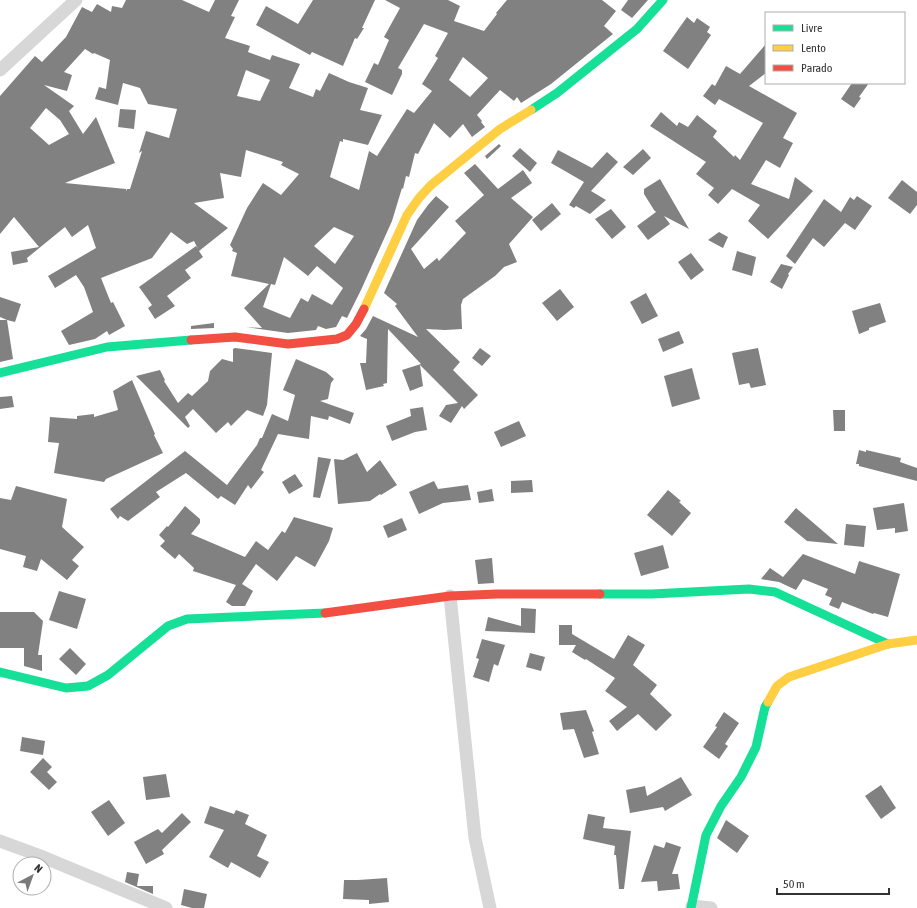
<svg xmlns="http://www.w3.org/2000/svg" width="917" height="908" font-family="'Asap Condensed',sans-serif">
	<style>
		.building { fill: #818181; fill-rule: evenodd }
		.lines { fill: none; stroke-linecap: round; stroke-linejoin: round }
		.street { stroke: #d7d7d7; stroke-width: 13 }
		.fast { stroke: #16e098; stroke-width: 9 }
		.slow { stroke: #ffcf43; stroke-width: 9 }
		.jam { stroke: #f24e42; stroke-width: 9 }
	</style>
	<rect width="100%" height="100%" fill="#fff"/>
	<g class="building">
		<path d="M126 0H182L209 12 215 0H239L231 16 235 17 225 38 250 46 248 52 270 60 272 55 300 64 289 88 313 97 316 89 320 91 329 73 349 82 368 88 360 110 382 115 368 145 343 139V142L340 141 330 177 359 190 369 151 377 156 407 109 414 113 432 91 422 84 438 58 435 56 448 33 424 24 398 68 402 70V74L392 95 365 82 374 63 378 65 389 40 384 37 400 8 385 0H448L460 6 454 21 484 31 497 14 496 13 507 0H602L616 11 604 26 613 34 551 84 521 103 517 97 514 101 500 90 477 115 482 121 481 122 485 127 472 137 463 124 450 138 434 123 418 154 415 153 409 177 406 176 403 189 402 188 392 221 361 290 347 318 342 316 336 327 326 329 318 326 316 330 288 333 246 327 262 328 244 308 269 284 231 276 237 253 232 251 233 249 230 245 247 208 263 183 281 195 299 174 281 165 283 162 246 150 241 177 220 173 224 198 194 203 228 228 199 251 203 257 185 270 191 278 167 296 175 306 155 319 148 308 152 305 139 287 196 246 198 249 194 241 187 244 171 232 152 258 101 278 111 303 113 302 125 326 109 335 107 331 95 339 69 345 61 331 93 312 84 287 76 275 55 288 48 276 96 248 88 225 72 237 65 227 27 258 28 262 13 265 11 252 39 247 14 217 0 234V96L35 56 42 62 66 37 82 7 92 12 97 4 111 12 112 6 122 8ZM85 49 93 54 94 53 110 60 106 89 99 87 95 99 118 105 123 83 140 88 148 104 177 109 169 138 146 131 139 153 142 151 130 189H127L126 191V189L65 183 115 163 96 117 83 134 69 111 74 106 44 85 67 91 72 75 64 72ZM463 57 488 78 470 97 449 80ZM246 70 270 80 260 101 237 96ZM46 108 60 120 69 134 49 145 30 128ZM334 227 354 236 335 264 314 246ZM284 257 308 276 317 266 343 288 332 305 312 294 308 302 301 298 290 318 263 307 271 284 275 285Z"/>
		<path d="M313 0H375L362 28H364L357 39 355 38 343 66 312 52 310 55 256 25 266 6 298 24Z"/>
		<path d="M628 0H648L632 18 621 10Z"/>
		<path d="M687 17 694 23 697 18 710 27 707 32 711 35 688 69 663 51Z"/>
		<path d="M766 44V73L749 86 797 113 783 138 793 143 780 168 766 160 751 184 789 199 795 177 813 191 768 239 748 221 760 205 732 189 718 204 708 195 714 188 696 174 706 162 650 126 661 112 677 126 679 122 688 127 697 115 717 131 713 137 734 157 735 155 740 160 763 123 719 99 715 105 703 96 712 84 715 86 726 66 740 74Z"/>
		<path d="M852 83H869L859 97 861 98 854 108 841 99Z"/>
		<path d="M120 109 136 110 134 129 118 127Z"/>
		<path d="M499 144 501 146 487 159 485 156Z"/>
		<path d="M520 148 537 163 530 172 512 156Z"/>
		<path d="M643 149 651 158 633 175 623 167Z"/>
		<path d="M558 150 592 168 607 152 618 162 591 191 606 200 590 214 576 206 574 208 569 205 584 182 551 163Z"/>
		<path d="M475 164 498 189 523 170 532 183 511 198 533 217 509 244 517 262 504 267 495 276 463 299 461 305 462 329 445 330 426 329 460 362 453 370 478 395 464 409 462 406 451 423 439 416 446 405 458 403 420 365 423 386 410 391 402 370 421 364 388 329 387 383 383 384 384 386 366 390 360 363H366L367 339 360 336 366 329 373 316 418 337 395 306 397 304 384 293 417 220 428 205 436 196 449 207 411 249 424 269 437 258 439 261 466 233 455 221 484 195 464 173Z"/>
		<path d="M660 179 689 229 664 216 670 224 648 240 637 226 656 212 654 210 644 194V189Z"/>
		<path d="M902 180 917 192V205L910 214 888 198Z"/>
		<path d="M857 196 872 206 855 230 845 223 824 247 813 238 795 264 786 256 824 199 841 212 850 197 854 200Z"/>
		<path d="M552 203 561 214 541 231 532 220Z"/>
		<path d="M611 209 626 227 612 239 595 219Z"/>
		<path d="M719 232 728 237 723 248 708 240Z"/>
		<path d="M737 251 756 257 752 276 732 270Z"/>
		<path d="M691 253 704 270 691 280 678 262Z"/>
		<path d="M781 264 793 267 788 274 789 275 782 289 770 282Z"/>
		<path d="M560 289 574 307 557 321 542 303Z"/>
		<path d="M646 293 658 316 642 324 630 302Z"/>
		<path d="M0 297 21 304 15 322 7 320 13 359 0 362V320H7L0 317Z"/>
		<path d="M880 303 886 322 869 328V330L859 334 852 311Z"/>
		<path d="M214 323V328L191 329V326Z"/>
		<path d="M679 331 684 343 663 352 658 339Z"/>
		<path d="M235 348 272 353 267 405 263 416 247 410 231 426 228 422 216 433 193 409 185 417 190 426 188 428 136 376 160 370 165 380 164 381 178 403 188 393 192 396 208 381 210 371 222 359 233 362V349Z"/>
		<path d="M480 348 491 356 482 366 472 358Z"/>
		<path d="M758 348 766 385 751 388 749 383 739 385 732 353Z"/>
		<path d="M296 359 326 372 334 379 331 383 328 399 320 401 354 413 350 424 329 416 328 420 311 416 309 439 278 434 261 470 264 472 251 489 248 485 235 505 221 496 218 499 186 473 156 492 160 497 128 521 120 516 118 519 110 509 185 451 227 485 257 445 260 438H262L272 414 288 421 295 395 283 390Z"/>
		<path d="M692 368 700 399 672 407 664 376Z"/>
		<path d="M132 380 155 434 154 435 163 453 106 479 104 482 54 473 59 443 48 442 50 417 77 419V416L94 414V417L118 410 113 391Z"/>
		<path d="M12 396 14 407 0 409V397Z"/>
		<path d="M423 407 427 430 415 432 392 441 386 426 411 416 410 409Z"/>
		<path d="M833 410H845V431H834Z"/>
		<path d="M519 421 526 436 501 447 494 432Z"/>
		<path d="M859 450 866 452V450L901 458 900 462 917 468V481L859 466V464H856Z"/>
		<path d="M357 453 367 472 380 460 397 485 381 495 380 494 370 501 338 504 334 459 343 460Z"/>
		<path d="M318 457 331 459 320 498 313 497Z"/>
		<path d="M295 474 303 486 289 494 282 482Z"/>
		<path d="M532 480 533 492 511 493V481Z"/>
		<path d="M434 481 438 489 468 485 471 500 443 503 419 514 409 492Z"/>
		<path d="M16 486 67 499 62 527 84 547 72 560 79 566 67 580 41 559 37 571 23 567 26 556 0 549V498L11 500Z"/>
		<path d="M492 489 494 501 479 503 477 492Z"/>
		<path d="M668 490 681 501 679 502 691 513 672 536 647 515Z"/>
		<path d="M904 503 908 531 895 533V528L877 530 873 508Z"/>
		<path d="M185 506 200 519V523L191 534 245 557 256 541 268 550 282 531 285 533 294 517 333 528 329 541 315 567 296 556 277 581 256 564 242 584 253 591 245 606H232L226 602 236 585 193 571 194 568 179 554 175 559 160 546 165 541 159 535 167 526 168 527Z"/>
		<path d="M796 508 838 544 807 541 784 522Z"/>
		<path d="M402 518 407 530 388 538 383 526Z"/>
		<path d="M846 524 866 526 864 547 844 545Z"/>
		<path d="M663 545 669 568 641 576 634 553Z"/>
		<path d="M803 554 855 574 859 561 900 574 888 617 874 613 873 614 842 602 839 609 829 605 832 598 825 595 828 589 803 579 796 590 779 582 761 579 770 568 783 577Z"/>
		<path d="M492 558 494 583 478 584 475 560Z"/>
		<path d="M59 591 86 599 77 629 49 620Z"/>
		<path d="M521 608 536 609 535 633 485 631 488 617 521 626Z"/>
		<path d="M0 612H34L43 621 38 655H42V671L24 666V648H0Z"/>
		<path d="M559 625H572V634L614 659 628 635 645 645 633 665 657 685 650 694 672 715 656 731 638 714 617 731 609 721 627 707 605 691 615 678 586 659 585 660 572 652 576 645H559Z"/>
		<path d="M482 639 505 645 498 666 494 664 489 682 473 677 479 659 476 658Z"/>
		<path d="M70 648 86 664 76 675 59 659Z"/>
		<path d="M530 653 545 657 541 671 526 667Z"/>
		<path d="M586 710 594 731 592 732 599 754 584 758 574 729 563 730 560 713Z"/>
		<path d="M724 712 739 723 725 744 728 746 719 759 703 747 717 727 715 726Z"/>
		<path d="M22 737 45 741 43 755 20 751Z"/>
		<path d="M43 758 52 767 47 772 57 782 49 790 30 772Z"/>
		<path d="M166 774 170 797 146 800 143 777Z"/>
		<path d="M681 777 692 795 665 811 663 807 630 813 626 790 645 786 647 796Z"/>
		<path d="M881 785 896 808 881 819 865 796Z"/>
		<path d="M109 800 125 823 108 836 91 812Z"/>
		<path d="M210 806 234 814 236 810 249 815 245 824 267 835 257 856 269 862 260 878 231 862 228 868 209 857 224 830 204 823Z"/>
		<path d="M182 813 191 822 162 850 164 854 146 864 134 842 158 829 162 833Z"/>
		<path d="M588 814 605 817 603 828 631 831 624 889H619L616 855H614L615 846 583 839Z"/>
		<path d="M726 820 749 836 737 853 717 838Z"/>
		<path d="M666 842 681 847 672 874H678L680 889 658 891 657 881 641 882 654 845 664 848Z"/>
		<path d="M127 872 139 874 137 886H153V894L125 882Z"/>
		<path d="M387 878 389 902 369 904V900L343 899 344 880H358Z"/>
		<path d="M184 889 207 894 204 908H192L181 905Z"/>
	</g>
	<g class="lines">
		<g class="street">
			<path d="M0 70 76 0"/>
			<path d="M450 596 475 838 490 908"/>
			<path d="M0 841 38 855 166 908"/>
			<path d="M692 906 711 908"/>
		</g>
		<g class="fast">
			<path d="M531 110 557 93 637 29 663 0"/>
			<path d="M0 373 107 347 191 340"/>
			<path d="M600 594H652L749 589 775 592 888 644"/>
			<path d="M0 672 66 688 88 686 108 675 168 626 187 619 325 613"/>
			<path d="M691 908 706 835 721 806 741 777 756 747 765 707 768 702"/>
		</g>
		<g class="slow">
			<path d="M364 309 407 215 419 198 431 185 500 129 531 110"/>
			<path d="M768 702 777 686 789 677 888 644 917 640"/>
		</g>
		<g class="jam">
			<path d="M191 340 235 337 288 344 337 339 347 335 356 324 364 309"/>
			<path d="M325 613 450 596 497 594H600"/>
		</g>
	</g>
	<rect x="765" y="12" width="140" height="72" fill="#ffffff" stroke="#adadad"/>
	<rect x="773" y="25" width="20" height="6" fill="#16e098" stroke="#adadad"/>
	<text x="801" y="32" font-size="12" fill="#333333">Livre</text>
	<rect x="773" y="45" width="20" height="6" fill="#ffcf43" stroke="#adadad"/>
	<text x="801" y="52" font-size="12" fill="#333333">Lento</text>
	<rect x="773" y="65" width="20" height="6" fill="#f24e42" stroke="#adadad"/>
	<text x="801" y="72" font-size="12" fill="#333333">Parado</text>
	<g transform="translate(32 876) rotate(41)"><circle r="19" fill="#ffffff" stroke="#adadad"/>
	<path d="M0-3L7 15L0 10L-7 15Z" fill="#7a7a7a"/>
	<text y="-6" font-size="11" font-weight="bold" text-anchor="middle" fill="#333333">N</text>
	</g>
	<path d="M777 888v6h112v-6" fill="none" stroke="#333333" stroke-width="2"/>
	<text x="783" y="888" font-size="12" fill="#333333" stroke="#ffffff" stroke-width="3" paint-order="stroke">50 m</text>
</svg>
